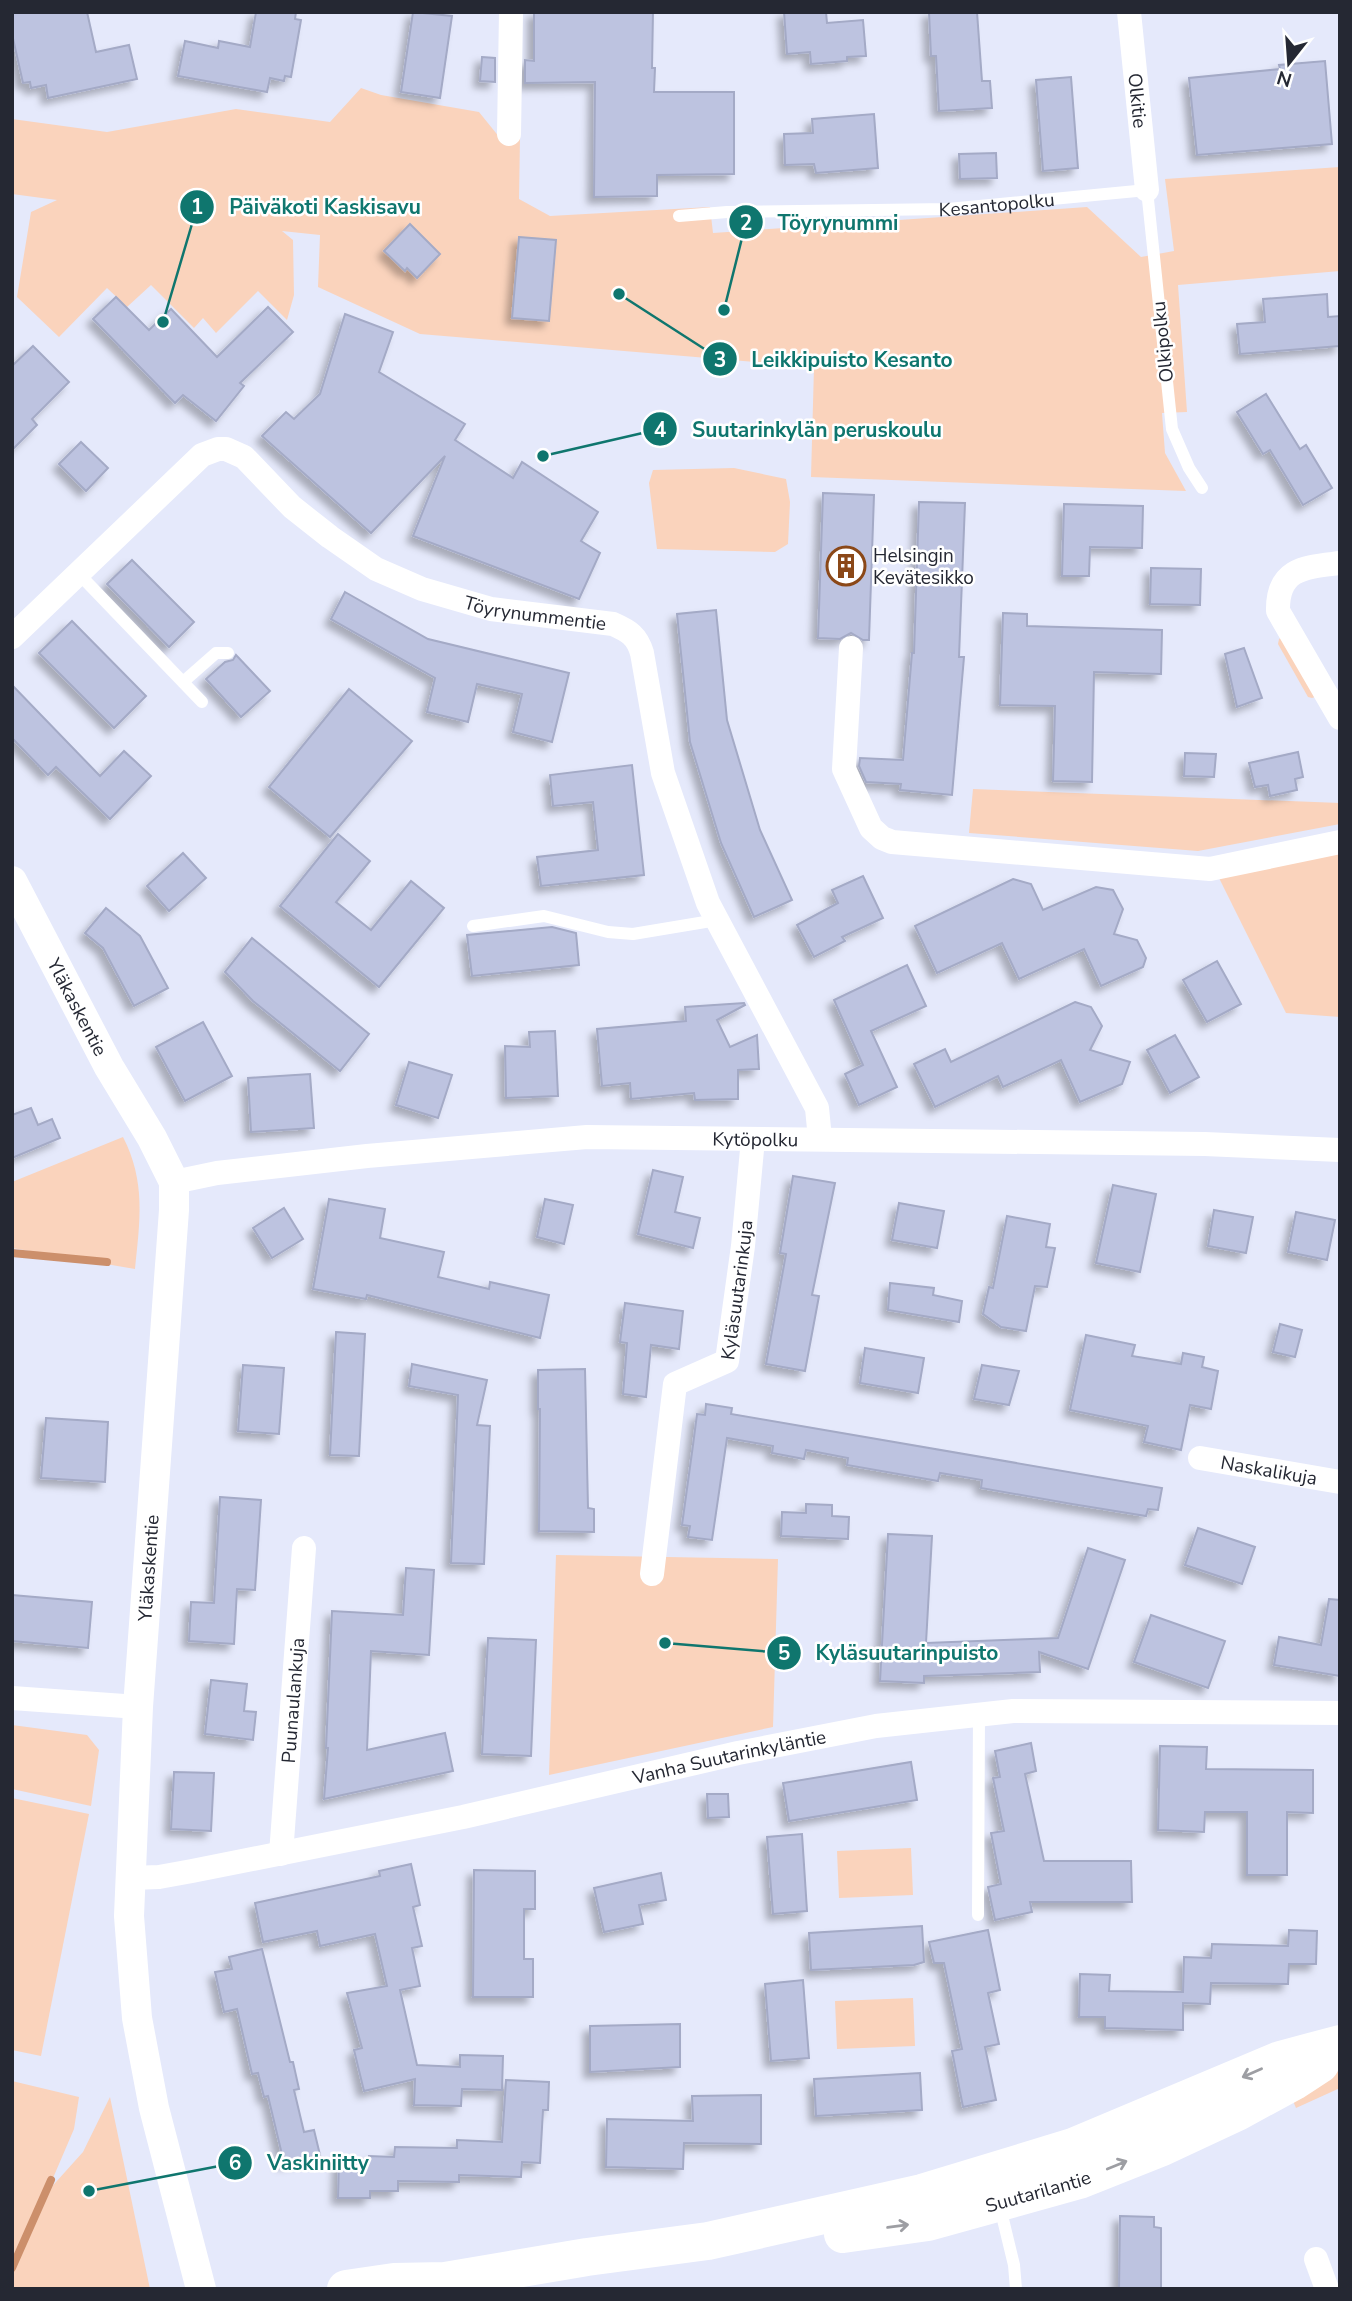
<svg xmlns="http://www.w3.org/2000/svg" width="1352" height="2301" font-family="'Nunito Sans',sans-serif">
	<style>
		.green { fill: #fad3bc }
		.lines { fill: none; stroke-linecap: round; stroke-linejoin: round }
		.stream { stroke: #cc8f6b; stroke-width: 8 }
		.building { fill: #bdc3e0; stroke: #a4aac6; stroke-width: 2; filter: url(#shadow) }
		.service { stroke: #fff; stroke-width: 12 }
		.minor { stroke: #fff; stroke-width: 24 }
		.tertiary { stroke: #fff; stroke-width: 30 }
		.primary { stroke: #fff; stroke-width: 38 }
		.oneway { stroke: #9d9ea3 }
		.labels { text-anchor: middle; stroke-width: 5; stroke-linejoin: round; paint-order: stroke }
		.street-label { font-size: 19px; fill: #252833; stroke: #fff }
		.poi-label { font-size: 19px; fill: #252833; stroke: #fff; text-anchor: start }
		.leader { fill: none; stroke: #0f766e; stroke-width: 2.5 }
		.callout-dot { fill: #0f766e; stroke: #fff; stroke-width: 2.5 }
		.mark-label { font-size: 21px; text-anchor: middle; font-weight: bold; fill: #fff }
		.callout-label { font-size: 21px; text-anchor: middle; font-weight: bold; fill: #0f766e; stroke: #fff; stroke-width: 5; stroke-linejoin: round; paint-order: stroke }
	</style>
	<defs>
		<filter id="shadow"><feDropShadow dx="-6" dy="6" stdDeviation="3.5" flood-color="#0004"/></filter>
	</defs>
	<rect width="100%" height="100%" fill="#e5e9fb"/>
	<g class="green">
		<path d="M361 88 381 95 479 112 500 138H520L519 199 550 216 710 207 713 233 1087 207 1141 257 1174 251 1165 179 1340 167V271L1178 285 1187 412 1162 413 1165 453 1186 491 811 477 814 367 420 334 318 287 320 235 282 231 293 240 294 295 287 320 258 291 216 333 203 318 194 328 151 285 127 307 107 288 59 337 17 297 31 212 57 200 12 194V119L107 132 236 109 330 122Z"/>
		<path d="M734 468 786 479 790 502 788 544 775 552 657 549 649 483 653 470Z"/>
		<path d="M1282 637 1318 696 1312 698 1308 697 1278 644 1279 639Z"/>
		<path d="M973 789 1340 803V824L1198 851 969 833Z"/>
		<path d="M1340 852V1017L1286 1013 1219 878Z"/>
		<path d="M123 1137C146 1182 140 1221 135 1269L12 1248V1182Z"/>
		<path d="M556 1555 778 1559 773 1727 549 1775Z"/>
		<path d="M12 1725 87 1735 99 1750 91 1806 12 1789Z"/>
		<path d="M12 1798 89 1814 41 2056 12 2050Z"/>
		<path d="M911 1848 913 1895 839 1898 837 1851Z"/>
		<path d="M913 1998 915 2046 837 2049 835 2001Z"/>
		<path d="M1340 2070V2088L1296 2108 1291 2096Z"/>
		<path d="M12 2081 79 2097 74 2129 47 2192 83 2152 110 2097 150 2289H12Z"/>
	</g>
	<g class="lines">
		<g class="stream">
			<path d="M12 1253 107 1262"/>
			<path d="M12 2268 51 2180"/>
		</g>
	</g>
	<g class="building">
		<path d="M12 12H87L96 52 129 45 137 79 48 98 46 85 31 88 30 82 23 83 12 34Z"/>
		<path d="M256 12H296L295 19 301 20 291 77 285 76 284 81 270 78 267 92 178 76 185 41 218 48 219 41 250 47Z"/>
		<path d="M413 12 452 16 440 98 401 92Z"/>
		<path d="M534 12H653L652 68H655L654 92H734V174L657 175V196L594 197 595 82 525 83V60L534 61Z"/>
		<path d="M784 12H826L827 23 863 20 866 56 847 57V61L811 64 810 52 787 54Z"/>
		<path d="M929 12H977L982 81H990L992 108 939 111 936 56H931Z"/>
		<path d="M482 57 495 58V82L480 81Z"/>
		<path d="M1325 61 1332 144 1197 155 1189 78 1280 69 1279 65Z"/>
		<path d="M1071 77 1078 168 1043 171 1036 80Z"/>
		<path d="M874 114 878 168 816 173 814 164 785 165 784 134 813 133 812 119Z"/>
		<path d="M996 153 997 178 960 179 959 154Z"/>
		<path d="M410 224 440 254 417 278 407 268 405 271 384 251Z"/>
		<path d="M519 237 556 240 549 321 512 318Z"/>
		<path d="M1327 294 1328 317 1340 316V346L1240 354 1237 324 1265 322 1263 299Z"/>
		<path d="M116 297 149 330 171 309 217 357 268 307 293 332 240 383 244 386 216 421 183 395 175 403 93 319Z"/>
		<path d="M345 314 393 332 379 372 465 424 455 440 513 478 522 462 598 512 581 541 600 553 579 599 413 536 445 456 371 533 262 436 286 412 294 419 320 394Z"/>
		<path d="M33 346 69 382 32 419 37 425 12 450V366Z"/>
		<path d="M1266 394 1300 449 1306 445 1332 488 1303 505 1270 450 1263 454 1237 412Z"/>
		<path d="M81 442 108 468 86 491 59 464Z"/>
		<path d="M823 493 874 495 869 640H863L851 633 840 639 818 638Z"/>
		<path d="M919 502 965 503 959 657H964L952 795 900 790 901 784 866 782 859 766 860 758 903 760 912 653H914Z"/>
		<path d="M1064 504 1143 506 1142 548 1090 547 1089 576H1062Z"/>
		<path d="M132 560 194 622 169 647 107 584Z"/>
		<path d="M1151 568 1201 569 1200 605 1150 604Z"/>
		<path d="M345 592 428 639 569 673 552 742 513 732 522 694 477 684 468 722 427 712 435 678 331 619Z"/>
		<path d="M716 610 727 720 760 830 792 900 754 917 721 843 690 742 677 614Z"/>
		<path d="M1003 613 1027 614V626L1162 630 1161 674 1094 672 1092 782 1053 781 1055 706 1000 705Z"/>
		<path d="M72 621 146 696 114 728 39 653Z"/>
		<path d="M1244 648 1262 698 1237 707 1225 654Z"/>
		<path d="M236 655 270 691 241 717 206 679 225 662 233 660Z"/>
		<path d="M12 685 100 776 124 751 151 776 110 819 56 767 48 775 12 738Z"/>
		<path d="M349 689 412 741 330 837 269 787Z"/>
		<path d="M1298 752 1303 777 1295 779 1297 790 1270 796 1268 785 1255 787 1249 763Z"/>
		<path d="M1185 753 1216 754 1214 777 1184 776Z"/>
		<path d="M632 765 644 875 541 886 537 857 598 850 593 802 553 806 550 775Z"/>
		<path d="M338 834 370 861 336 902 371 930 411 881 444 908 379 987 280 906Z"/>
		<path d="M183 853 206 878 169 911 147 886Z"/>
		<path d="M863 876 883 918 842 937 845 941 814 957 797 925 838 903 832 890Z"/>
		<path d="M1013 879 1031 884 1043 910 1096 887 1113 890 1123 909 1114 934 1137 940 1146 958 1143 967 1101 986 1084 949 1019 979 1002 943 937 973 915 926Z"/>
		<path d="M106 908 140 936 168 988 134 1006 103 948 85 933Z"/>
		<path d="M552 927 576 933 579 965 472 976 467 935Z"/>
		<path d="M252 938 369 1034 340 1071 253 1001 225 972Z"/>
		<path d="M1217 961 1241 1004 1207 1022 1183 980Z"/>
		<path d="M907 965 926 1006 871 1031 897 1087 859 1105 845 1074 863 1065 834 1000Z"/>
		<path d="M1075 1002 1091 1007 1102 1026 1090 1050 1130 1062 1122 1084 1080 1102 1061 1060 1003 1087 998 1076 935 1107 914 1064 945 1049 951 1062Z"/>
		<path d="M744 1003 745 1005 717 1020 730 1047 757 1035 759 1069 738 1070V1099L695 1100 694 1093 631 1099 630 1083 602 1086 597 1029 686 1021 685 1007Z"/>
		<path d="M203 1022 232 1076 185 1101 156 1047Z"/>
		<path d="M555 1031 558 1096 506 1098 505 1046 530 1047 529 1032Z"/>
		<path d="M1175 1035 1199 1077 1170 1093 1147 1050Z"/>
		<path d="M409 1062 452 1075 438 1118 396 1105Z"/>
		<path d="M310 1074 314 1128 251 1132 248 1078Z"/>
		<path d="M31 1108 38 1125 52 1119 60 1138 12 1158V1115Z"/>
		<path d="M653 1170 683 1177 675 1212 700 1218 693 1248 638 1234Z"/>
		<path d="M793 1176 835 1183 812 1295 819 1296 805 1371 766 1364 786 1254 780 1253Z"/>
		<path d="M1113 1185 1156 1194 1140 1272 1096 1263Z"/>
		<path d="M329 1199 385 1209 380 1238 444 1252 438 1277 489 1289 490 1282 549 1295 540 1338 367 1295 366 1299 313 1289Z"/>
		<path d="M545 1199 573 1205 564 1244 537 1237Z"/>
		<path d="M899 1203 944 1211 937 1248 892 1240Z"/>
		<path d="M284 1208 303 1239 272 1258 253 1228Z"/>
		<path d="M1214 1210 1253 1217 1246 1253 1208 1246Z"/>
		<path d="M1296 1212 1335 1220 1327 1260 1288 1252Z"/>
		<path d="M1007 1216 1050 1224 1046 1247 1055 1248 1047 1287 1035 1286 1026 1331 1001 1327 983 1314 989 1287 993 1288Z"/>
		<path d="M890 1283 934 1288 933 1295 962 1301 959 1322 888 1310Z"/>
		<path d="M625 1303 683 1311 679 1349 651 1345 646 1397 623 1394 627 1343 620 1342Z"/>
		<path d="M1280 1324 1302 1330 1295 1357 1273 1352Z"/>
		<path d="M336 1332 365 1334 359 1456 330 1455Z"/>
		<path d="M1086 1335 1135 1345 1132 1356 1181 1364 1183 1353 1204 1357 1202 1367 1218 1371 1211 1409 1190 1405 1181 1450 1144 1442 1148 1426 1070 1410Z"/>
		<path d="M865 1348 924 1358 918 1393 860 1383Z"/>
		<path d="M412 1364 487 1380 477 1425 490 1426 484 1564 451 1563 458 1395 409 1386Z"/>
		<path d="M243 1365 284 1368 279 1434 238 1431Z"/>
		<path d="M982 1365 1019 1371 1009 1405 974 1399Z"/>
		<path d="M585 1369 588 1508 594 1509V1532L539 1531 540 1409H538V1370Z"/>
		<path d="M706 1404 732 1408 731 1414 1162 1488 1158 1510 1148 1509 1146 1516 1072 1504 981 1488 982 1480 940 1473 938 1481 847 1465 848 1458 806 1450 804 1459 772 1453 773 1446 727 1438 712 1540 688 1537 690 1526 682 1525 693 1445 697 1414 705 1415Z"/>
		<path d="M46 1418 108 1422 105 1482 41 1478Z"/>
		<path d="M220 1497 261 1500 255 1590 237 1589 234 1644 189 1641 191 1602 214 1603Z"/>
		<path d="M806 1504 832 1505V1516L849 1517 848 1539 781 1536 782 1512 806 1513Z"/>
		<path d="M1198 1528 1255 1547 1242 1584 1185 1565Z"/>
		<path d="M888 1534 932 1536 926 1643 1058 1638 1088 1548 1125 1560 1088 1669 1039 1652 1040 1672 924 1676V1683L880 1681Z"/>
		<path d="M406 1568 434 1570 429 1655 371 1651 367 1750 445 1733 453 1771 324 1799 328 1748H326L332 1611 403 1615Z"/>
		<path d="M12 1595 92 1602 88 1648 12 1641Z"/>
		<path d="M1329 1599 1340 1600V1676L1274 1665 1279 1637 1321 1645Z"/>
		<path d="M1151 1615 1225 1641 1208 1688 1134 1662Z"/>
		<path d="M488 1638 536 1640 531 1756 482 1754Z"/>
		<path d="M211 1680 247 1684 244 1711 256 1712 253 1740 205 1734Z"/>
		<path d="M1031 1743 1036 1771 1025 1774 1044 1861H1131L1132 1902H1030L1032 1912 995 1920 988 1887 1001 1884 991 1833 1004 1831 993 1778 1000 1777 995 1751Z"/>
		<path d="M1160 1746 1207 1747 1206 1769 1313 1770V1813L1287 1812V1875H1247V1812H1205L1204 1832 1158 1830Z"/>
		<path d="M911 1762 917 1800 789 1821 783 1783Z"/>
		<path d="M174 1772 214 1773 211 1831 171 1829Z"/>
		<path d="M707 1794H728L729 1817 708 1818Z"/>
		<path d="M802 1834 807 1911 773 1914 767 1837Z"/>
		<path d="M411 1864 420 1905 413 1907 422 1946 412 1948 420 1986 400 1990 417 2065 460 2067V2055L503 2056 502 2090 462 2089 461 2106 414 2105 415 2079 364 2091 354 2050 362 2048 347 1993 387 1986 375 1934 320 1946 317 1931 263 1942 255 1903 380 1876 379 1871Z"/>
		<path d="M474 1870 535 1871V1909H524V1959H533V1997H473Z"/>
		<path d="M661 1873 666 1900 639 1905 643 1924 604 1932 594 1888Z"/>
		<path d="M922 1926 924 1962 914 1965 811 1970 809 1933Z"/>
		<path d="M988 1930 1000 1990 988 1993 999 2044 985 2047 996 2100 963 2107 952 2051 962 2049 944 1963H934L929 1942Z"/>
		<path d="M1289 1930 1317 1931 1316 1964H1289L1288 1984 1211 1983 1210 2004 1183 2003V2030L1105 2028V2017H1079L1080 1974 1110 1975 1109 1991 1183 1992 1184 1957 1211 1958 1212 1944 1288 1946Z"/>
		<path d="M262 1949 290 2062H293L299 2089 294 2090 304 2132 314 2130 320 2155 284 2163 268 2096 264 2097 258 2073 252 2074 237 2009 224 2012 215 1972 232 1969 229 1957Z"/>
		<path d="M803 1980 809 2058 771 2061 765 1984Z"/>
		<path d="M680 2024V2067L590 2072V2026Z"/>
		<path d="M920 2073 922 2110 816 2116 814 2079Z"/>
		<path d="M506 2080 549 2082 548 2110H543L540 2163 522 2162 521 2177 459 2175V2182L398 2181V2191H370V2198H338L339 2161 369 2162V2156L394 2157 395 2147 457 2148V2140L502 2142Z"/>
		<path d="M761 2095V2144L684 2143 683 2169 606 2167 607 2119 693 2121 692 2096Z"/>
		<path d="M1120 2216 1154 2217V2227L1161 2228V2289H1119Z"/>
	</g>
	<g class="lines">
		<g class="service">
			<path id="s1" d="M679 216 727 212 948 209 1147 190 1172 429 1189 468 1202 488"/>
			<path d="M79 574 202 702"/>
			<path d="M183 682 216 653H228"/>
			<path d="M473 926 544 916 608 932 633 934 717 920"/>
			<path d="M978 1915 979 1713"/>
			<path d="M1000 2207 1014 2265 1016 2289"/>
		</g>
		<g class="minor">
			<path id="s2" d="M1129 12 1147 190"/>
			<path d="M509 134 511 12"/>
			<path d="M1340 563C1307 567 1277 567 1278 611L1340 718"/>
			<path id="s3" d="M12 637 202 455 218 449H226L244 457 292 507 330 537 376 569 422 589 491 609 613 624C629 631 637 636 642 653L663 773 708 903 817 1108 820 1139"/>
			<path d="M851 648 844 769 871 828 882 838 892 842 1210 869 1340 842"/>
			<path id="s4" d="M174 1182 217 1173 367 1156 587 1137 1205 1144 1340 1150"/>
			<path id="s5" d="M1200 1458 1340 1482"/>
			<path id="s6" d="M652 1574 675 1384 727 1361 743 1246 753 1139"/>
			<path d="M12 1698 138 1707"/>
			<path id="s7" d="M281 1854 304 1548"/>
			<path id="s8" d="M130 1878 159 1877 192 1871 463 1817 738 1753 876 1726 1013 1711 1340 1713"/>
			<path d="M1316 2259 1327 2289"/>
		</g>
		<path class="tertiary" id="s9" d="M12 881 109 1067 152 1138 174 1182V1210L138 1707 129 1916 137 2018 154 2108 201 2289"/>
		<g class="primary">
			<path id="s10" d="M843 2234 928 2222 1079 2180 1162 2147 1237 2112 1294 2081 1320 2064"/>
			<path d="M346 2289 394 2282 445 2281 587 2257 708 2241 922 2193 1073 2147 1280 2060 1340 2044"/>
		</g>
	</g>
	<defs><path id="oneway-shaft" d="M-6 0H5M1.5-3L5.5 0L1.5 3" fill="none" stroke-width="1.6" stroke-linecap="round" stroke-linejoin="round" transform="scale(1.75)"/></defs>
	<g class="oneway">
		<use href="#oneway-shaft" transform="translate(1252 2073) rotate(156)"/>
		<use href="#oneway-shaft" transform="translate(1117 2165) rotate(-22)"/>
		<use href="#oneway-shaft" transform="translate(898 2226) rotate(-8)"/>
	</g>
	<defs>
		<symbol id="building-ring" viewBox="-11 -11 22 22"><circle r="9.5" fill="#fff" stroke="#8b4818" stroke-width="1.5"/><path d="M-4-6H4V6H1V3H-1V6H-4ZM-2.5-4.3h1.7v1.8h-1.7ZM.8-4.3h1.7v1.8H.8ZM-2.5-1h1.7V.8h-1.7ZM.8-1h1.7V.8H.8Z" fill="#8b4818"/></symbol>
	</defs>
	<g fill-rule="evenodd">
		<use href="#building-ring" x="824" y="544" width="44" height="44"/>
	</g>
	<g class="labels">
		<g class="street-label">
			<text dy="7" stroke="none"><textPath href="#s2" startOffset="89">Olkitie</textPath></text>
			<text dy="7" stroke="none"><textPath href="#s1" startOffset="318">Kesantopolku</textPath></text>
			<text transform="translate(1162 342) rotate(-96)" y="7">Olkipolku</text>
			<text dy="7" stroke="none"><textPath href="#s3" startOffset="648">Töyrynummentie</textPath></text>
			<text dy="7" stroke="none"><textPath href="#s9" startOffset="142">Yläkaskentie</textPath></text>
			<text dy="7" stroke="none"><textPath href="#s4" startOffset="584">Kytöpolku</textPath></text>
			<text dy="7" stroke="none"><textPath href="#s6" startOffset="320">Kyläsuutarinkuja</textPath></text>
			<text dy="7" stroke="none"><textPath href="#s5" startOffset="70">Naskalikuja</textPath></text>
			<text transform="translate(148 1568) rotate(-86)" y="7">Yläkaskentie</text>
			<text dy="7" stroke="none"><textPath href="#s7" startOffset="154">Puunaulankuja</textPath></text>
			<text dy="7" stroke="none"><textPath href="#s8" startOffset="612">Vanha Suutarinkyläntie</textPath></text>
			<text dy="7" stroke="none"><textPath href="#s10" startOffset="200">Suutarilantie</textPath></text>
		</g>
		<g class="poi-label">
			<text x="873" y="562">Helsingin<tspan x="873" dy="22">Kevätesikko</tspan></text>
		</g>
	</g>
	<path class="leader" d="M163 322L197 207M724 310L746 222M619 294L720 359M543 456L660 429M665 1643L784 1653M89 2191L235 2163"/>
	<g class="callout-dot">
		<circle cx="163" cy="322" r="7"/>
		<circle cx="724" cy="310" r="7"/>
		<circle cx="619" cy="294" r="7"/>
		<circle cx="543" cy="456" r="7"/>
		<circle cx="665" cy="1643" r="7"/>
		<circle cx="89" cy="2191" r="7"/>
		<circle cx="197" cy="207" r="18"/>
		<circle cx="746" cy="222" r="18"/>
		<circle cx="720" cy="359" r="18"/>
		<circle cx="660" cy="429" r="18"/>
		<circle cx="784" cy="1653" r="18"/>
		<circle cx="235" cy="2163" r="18"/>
	</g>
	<g class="mark-label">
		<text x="197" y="214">1</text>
		<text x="746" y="230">2</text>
		<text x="720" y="367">3</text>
		<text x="660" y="437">4</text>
		<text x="784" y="1660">5</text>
		<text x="235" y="2170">6</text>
	</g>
	<g class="callout-label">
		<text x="325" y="214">Päiväkoti Kaskisavu</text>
		<text x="838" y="230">Töyrynummi</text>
		<text x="852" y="367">Leikkipuisto Kesanto</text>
		<text x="817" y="437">Suutarinkylän peruskoulu</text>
		<text x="907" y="1660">Kyläsuutarinpuisto</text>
		<text x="318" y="2170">Vaskiniitty</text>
	</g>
	<rect width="1352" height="2301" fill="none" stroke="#252833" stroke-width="28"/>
	<g transform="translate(1289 63) rotate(197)" stroke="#ffffff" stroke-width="5" paint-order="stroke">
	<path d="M0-5L12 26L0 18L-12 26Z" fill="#252833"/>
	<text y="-10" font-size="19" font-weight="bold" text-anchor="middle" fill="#252833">N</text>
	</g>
</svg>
